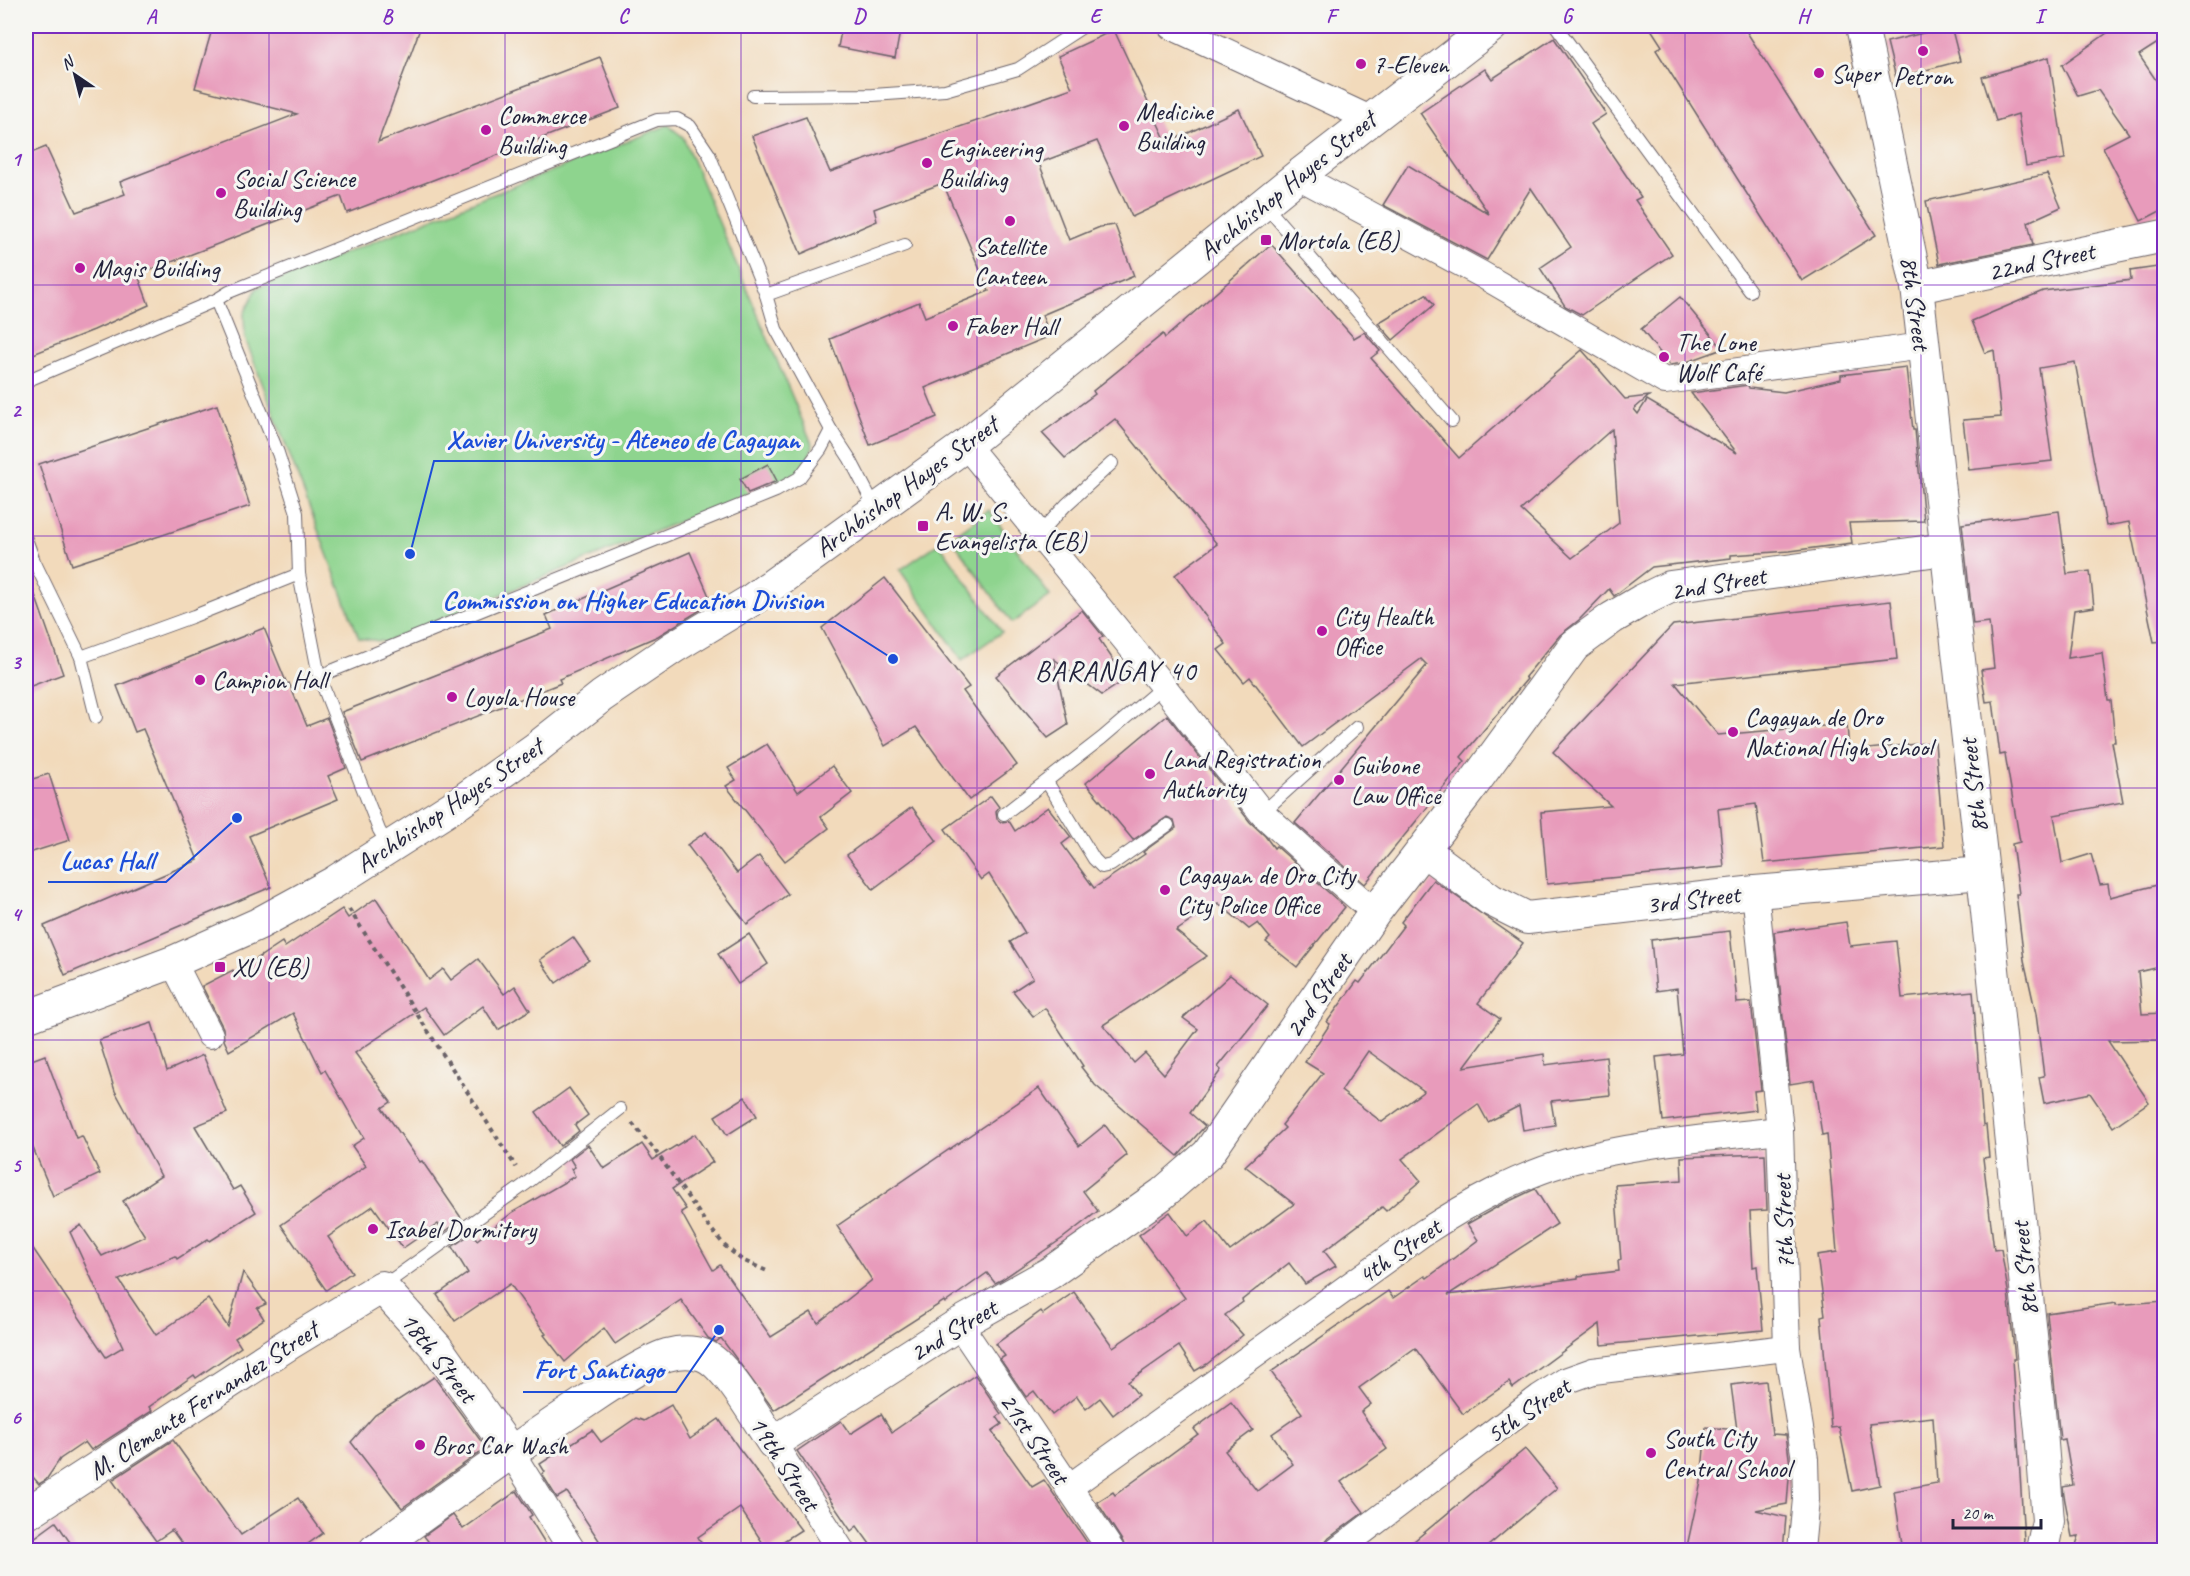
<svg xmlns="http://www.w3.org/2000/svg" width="2190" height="1576" font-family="Caveat,sans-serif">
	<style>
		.green { fill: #8ed48e; stroke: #587b64; stroke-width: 1.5 }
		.building { fill: #e89bbb; fill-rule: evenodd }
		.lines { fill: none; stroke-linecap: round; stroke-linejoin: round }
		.service-casing { stroke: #6b6268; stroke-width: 14 }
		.minor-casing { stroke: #6b6268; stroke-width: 28 }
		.tertiary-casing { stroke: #6b6268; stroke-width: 34 }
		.path { stroke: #6b6268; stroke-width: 4; stroke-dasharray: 4.5 4.5; stroke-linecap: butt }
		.service { stroke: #fff; stroke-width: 12 }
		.minor { stroke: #fff; stroke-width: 26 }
		.tertiary { stroke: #fff; stroke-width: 32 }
		.grid { fill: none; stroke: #7b2cbf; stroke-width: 1.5; stroke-opacity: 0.55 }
		.poi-dot { fill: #b5179e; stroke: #f6f6f2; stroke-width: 2 }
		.labels { text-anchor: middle; stroke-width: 6; stroke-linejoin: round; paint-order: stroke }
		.poi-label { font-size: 26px; fill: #22223b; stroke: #f6f6f2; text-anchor: start }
		.street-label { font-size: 26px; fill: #22223b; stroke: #f6f6f2 }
		.quarter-label { font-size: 28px; letter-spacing: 1.5px; fill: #22223b; stroke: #f6f6f2 }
		.leader { fill: none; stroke: #1d4ed8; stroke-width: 2 }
		.callout-dot { fill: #1d4ed8; stroke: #f6f6f2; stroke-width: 2 }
		.callout-label { font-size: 27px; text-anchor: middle; font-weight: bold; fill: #1d4ed8; stroke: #f6f6f2; stroke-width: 6; stroke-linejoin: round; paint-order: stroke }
		.neatline { fill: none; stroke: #7b2cbf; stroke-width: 2 }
		.grid-label { font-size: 20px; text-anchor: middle; font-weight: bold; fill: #7b2cbf }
	</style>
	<rect width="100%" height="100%" fill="#f6f6f2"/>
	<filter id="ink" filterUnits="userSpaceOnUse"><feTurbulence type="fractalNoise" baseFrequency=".0167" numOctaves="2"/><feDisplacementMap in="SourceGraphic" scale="12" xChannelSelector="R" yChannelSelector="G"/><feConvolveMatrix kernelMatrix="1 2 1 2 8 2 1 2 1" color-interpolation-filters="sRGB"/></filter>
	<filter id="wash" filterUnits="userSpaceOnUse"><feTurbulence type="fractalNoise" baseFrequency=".008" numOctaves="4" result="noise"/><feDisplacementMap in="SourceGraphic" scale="24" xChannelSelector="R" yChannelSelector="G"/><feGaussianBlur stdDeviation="1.35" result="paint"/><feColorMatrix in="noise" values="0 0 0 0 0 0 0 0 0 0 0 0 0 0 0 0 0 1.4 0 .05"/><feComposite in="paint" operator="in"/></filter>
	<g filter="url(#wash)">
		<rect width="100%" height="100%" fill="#f2dabb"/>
		<g class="green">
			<path d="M668 125 683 137 813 446 803 471 385 642 359 638 245 338 244 314 257 288Z"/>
			<path d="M989 510 1050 596 1012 623 951 538Z"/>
			<path d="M939 543 1002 632 962 660 900 570Z"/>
		</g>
		<g id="blocks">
			<g class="building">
				<path d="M213 26H421L378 142 600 57 620 108 347 213 341 196 138 275 149 305 94 330 26 357V155L46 147 76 212 125 194 120 182 297 114 195 88Z"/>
				<path d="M842 26H901L895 58 838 47Z"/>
				<path d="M1649 26H1743L1876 235 1802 281 1656 50 1662 46Z"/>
				<path d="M1951 26 1960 61 1896 78 1887 42Z"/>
				<path d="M2117 26H2164V39L2139 55 2164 92V209L2141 221 2103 147 2129 134 2098 90 2078 96 2062 65Z"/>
				<path d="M1114 30 1167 143 1239 109 1261 156 1132 217 1097 141 1039 163 1069 240 1100 227 1115 225 1134 276 1042 315 1050 336 925 388 937 417 870 445 830 339 919 302 925 317 989 291 943 183 874 209 877 221 801 254 752 136 806 117 830 172 1072 88 1058 56Z"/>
				<path d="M1554 38 1606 114 1591 124 1641 197 1635 200 1672 254 1582 315 1565 306 1540 268 1571 247 1531 188 1487 260 1383 205 1408 165 1489 214 1420 113 1485 69 1492 79Z"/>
				<path d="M2049 57 2065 159 2026 166 2018 114 1996 121 1982 77Z"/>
				<path d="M2047 174 2061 207 2028 222 2033 245 1939 264 1926 201Z"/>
				<path d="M1271 244 1354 338 1364 332 1380 351 1371 358 1459 458 1582 350 1625 399 1649 396 1634 409 1638 414 1647 400 1737 453 1691 393 1748 385 1749 388 1784 392 1841 379V375L1906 367 1913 430H1915L1924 521 1849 523 1852 543 1790 551 1731 555V558L1652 567 1614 596 1609 589 1579 620 1560 635 1525 677 1527 679 1461 757 1465 761 1365 884 1295 823 1427 665 1421 659 1303 747 1250 677 1244 682 1218 650 1226 644 1175 575 1217 544 1115 419 1065 458 1042 433 1095 394 1093 391 1163 334 1165 338ZM1612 429 1619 523 1572 558 1521 510Z"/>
				<path d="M2164 266V641L2154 642 2129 522 2106 526 2075 362 2039 368 2052 461 1969 470 1963 420 2001 417 1994 350 1985 353 1972 321 2043 291 2131 280 2130 271Z"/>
				<path d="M1426 294 1434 305 1393 340 1378 323Z"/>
				<path d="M1680 297 1723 349 1684 363 1670 365 1641 329Z"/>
				<path d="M217 405 250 506 72 565 39 464Z"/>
				<path d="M768 464 777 481 748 493 740 479Z"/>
				<path d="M2059 511 2067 574 2090 571 2094 607 2074 610 2068 658 2102 653 2108 700H2111L2115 742H2112L2123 802 2054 815 2062 863 2091 854 2100 885 2108 884 2110 897 2161 884 2164 897V966L2138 972 2142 1014 2164 1013V1040L2108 1041 2149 1102 2113 1127 2090 1093 2044 1103 2039 1077 2044 1076 2036 1014 2024 960 2016 894H2019L2012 844 2020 842 2005 754 2000 755 1993 701 1986 702 1981 670 1994 668 1989 622 1973 624 1962 524Z"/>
				<path d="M690 552 712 603 658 636 559 679 561 683 362 762 342 712 552 629 546 615Z"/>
				<path d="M26 578H29L63 674 26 688Z"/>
				<path d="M885 578 969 687 963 691 1017 765 969 800 916 727 885 746 822 628Z"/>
				<path d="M1891 601 1897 659 1675 683 1718 735 1847 724 1849 751 1935 742 1944 846 1764 863 1756 804 1718 809 1724 867 1547 884 1541 812 1611 806 1553 752 1673 625Z"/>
				<path d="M1082 610 1103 636 1099 639 1126 679 1102 695 1054 659 1068 725 1048 738 996 676Z"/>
				<path d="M264 628 287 684 289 683 307 726 327 718 346 768 328 776 338 799 249 836 271 887 65 975 44 926 198 860 143 729 135 732 117 686Z"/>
				<path d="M1167 715 1250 822 1265 836 1274 848 1276 846 1345 907 1297 967 1266 942 1270 938 1258 923 1249 929 1218 903 1176 931 1207 956 1103 1025 1134 1063 1145 1053 1164 1074 1198 1029 1183 1018 1230 975 1268 1005 1218 1067 1221 1070 1190 1113 1205 1126 1178 1156 1095 1085 1081 1067 1083 1066 1045 1008 1033 1016 1013 991 1033 978 1010 942 1025 933 989 874 981 880 945 829 991 796 999 807 996 811 997 819 1001 822 1009 821 1015 831 1048 807 1071 837 1062 844 1094 888 1145 854 1143 852 1176 828 1174 820 1167 817 1133 840 1086 783Z"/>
				<path d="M767 744 798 792 832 766 852 793 821 817 829 828 785 861 726 786 736 780 728 768Z"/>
				<path d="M49 774 70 840 26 854V781Z"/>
				<path d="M912 807 937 841 873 889 847 855Z"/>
				<path d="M706 832 737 873 759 856 788 894 747 924 687 845Z"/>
				<path d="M1433 880 1523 943 1478 1003 1500 1019 1464 1067 1544 1054 1545 1065 1606 1057 1610 1095 1551 1101 1555 1125 1523 1130 1519 1106 1488 1122 1478 1104 1402 1159 1421 1181 1386 1211 1382 1207 1324 1251 1336 1266 1305 1284 1289 1263 1242 1300 1243 1302 1225 1315 1243 1335 1207 1364 1195 1371 1179 1346 1128 1382 1138 1395 1113 1415 1100 1398 1086 1409 1077 1396 1052 1415 1034 1391 1026 1397 1000 1359 1005 1356 996 1344 1041 1311 1043 1314 1074 1292 1113 1347 1185 1298 1139 1235 1170 1212 1187 1236 1207 1221 1230 1251 1294 1204 1245 1166 1285 1128 1282 1125 1323 1073 1305 1062 1330 1024 1327 1022 1357 981 1360 983 1404 925 1401 922ZM1368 1051 1424 1091 1382 1122 1341 1091Z"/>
				<path d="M376 898 429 980 443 969 451 980 478 959 504 994 515 986 530 1010 498 1030 483 1006 444 1035 424 1007 355 1053 391 1102 382 1108 420 1162 422 1161 462 1219 443 1233 438 1224 403 1248 373 1206 328 1237 352 1272 326 1290 281 1225 366 1166 352 1146 364 1138 325 1070 322 1072 293 1013 229 1051 224 1040 223 1028 202 986 233 970 234 974 282 942 285 947 342 909 348 918Z"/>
				<path d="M1846 922 1850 946 1896 941 1902 998 1973 991 1983 1126 1986 1125 1989 1157 1983 1158 1994 1250 2001 1249 2008 1291 2015 1359H2013L2024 1540 2022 1551H1903L1894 1491 1937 1483 1933 1417 1869 1424 1880 1485 1852 1491 1839 1427 1831 1428 1821 1316 1825 1315 1817 1255 1837 1252 1827 1134 1822 1135 1814 1080 1790 1084 1774 932Z"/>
				<path d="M1730 931 1737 1003 1751 1002 1761 1090 1754 1091 1756 1110 1663 1121 1656 1057 1683 1054 1677 988 1656 991 1651 940Z"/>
				<path d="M749 934 768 964 738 984 718 954Z"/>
				<path d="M573 937 589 960 556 983 540 960Z"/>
				<path d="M152 1023 167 1071 203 1055 227 1113 195 1126 233 1190 240 1186 256 1212 210 1241 208 1239 177 1259 175 1256 119 1280 156 1335 208 1299 228 1327 243 1272 266 1304 257 1308 264 1319 235 1338 241 1347 196 1378 194 1375 149 1407 152 1411 91 1450 85 1442 60 1459 46 1480 39 1484 26 1469V1238L106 1357 123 1347 70 1232 81 1225 102 1256 145 1236 123 1201 161 1176 115 1091 99 1040Z"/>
				<path d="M45 1055 76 1138 82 1136 100 1174 53 1196 26 1131V1062Z"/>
				<path d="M569 1088 588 1115 575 1125 579 1131 560 1146 536 1112Z"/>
				<path d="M1039 1088 1079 1146 1105 1125 1127 1155 1083 1191 1098 1211 1063 1238 1001 1280 995 1283 987 1273 945 1303 944 1301 774 1410 721 1338 716 1342 708 1338 681 1300 615 1344 604 1328 565 1362 544 1335 546 1334 510 1284 455 1321 437 1295 468 1273 452 1247 472 1233 477 1240 513 1212 575 1176 571 1169 575 1167 570 1159 588 1145 604 1169 642 1144 653 1160 695 1134 713 1162 672 1189 686 1209 681 1212 713 1270 720 1265 771 1337 811 1312 818 1323 872 1280 837 1226Z"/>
				<path d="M745 1097 757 1116 727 1135 715 1116Z"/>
				<path d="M1765 1154 1767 1210 1750 1211 1753 1267 1757 1266 1763 1330 1602 1345 1600 1324 1513 1388 1509 1382 1463 1414 1415 1348 1359 1388 1371 1404 1361 1412 1387 1449 1341 1482 1364 1512 1329 1538 1324 1544 1323 1551H1126L1123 1542 1097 1502 1113 1492 1115 1495 1198 1434 1194 1429 1231 1402 1253 1430 1225 1451 1257 1491 1293 1464 1272 1434 1302 1413 1271 1372 1388 1291 1393 1298 1425 1276 1427 1278 1478 1240 1467 1224 1499 1206 1535 1189 1557 1224 1448 1295 1578 1278V1276L1619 1271 1618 1261 1621 1260 1615 1185 1682 1180 1681 1157Z"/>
				<path d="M2164 1301V1342H2158L2164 1379V1551H2074L2079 1536 2072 1537 2064 1496 2063 1487 2073 1485 2065 1439 2060 1440 2047 1313 2116 1303V1305Z"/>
				<path d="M975 1375 1001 1414 997 1417 1002 1424 992 1431 1032 1487 1044 1480 1093 1551H875L857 1526 851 1531 797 1451 841 1421 850 1434 881 1414 892 1432Z"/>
				<path d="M434 1377 486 1448 402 1508 351 1442 375 1415Z"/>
				<path d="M1766 1381 1772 1434 1786 1435 1790 1465 1787 1504 1756 1510 1786 1517 1783 1551H1686L1701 1482 1706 1427 1737 1430 1731 1385Z"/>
				<path d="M671 1405 690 1439 719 1419 738 1447 801 1530 768 1551 740 1508 698 1537 706 1551H606L567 1492 557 1498 542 1474 545 1472 540 1464 592 1430 601 1442 636 1418 644 1421Z"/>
				<path d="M173 1440 241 1535 298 1498 323 1533 298 1551H187L172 1530 156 1541 112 1480Z"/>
				<path d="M1525 1449 1557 1488 1482 1551H1402Z"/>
				<path d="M517 1491 532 1515 529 1517 550 1551H431L434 1549 424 1536 453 1515 463 1529Z"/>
				<path d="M56 1522 76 1551H26V1544Z"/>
			</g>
		</g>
	</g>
	<g filter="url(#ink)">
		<use href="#blocks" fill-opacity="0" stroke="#6b6268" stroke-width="1.5"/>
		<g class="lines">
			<defs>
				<g id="service">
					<path d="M1556 26 1750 291"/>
					<path d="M753 96 873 95 945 90 1018 69 1084 26"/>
					<path d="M1264 204 1452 421"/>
					<path d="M766 295 905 245"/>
					<path d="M216 300 229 292 657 120 677 119 690 126 709 154 766 295 776 329 831 430 821 449 799 478 776 491 319 676 299 574"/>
					<path d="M26 381 216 300 278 453 297 513 299 574 194 616 81 657"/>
					<path d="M831 430 850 459 876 509"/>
					<path d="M1039 534 1066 505 1112 463"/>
					<path d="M26 539 34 561 81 657 96 717"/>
					<path d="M319 676 379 830 389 847"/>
					<path d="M1047 782 1094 859 1102 867 1111 865 1168 825"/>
					<path d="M1262 813 1357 727"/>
					<path d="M1004 814 1102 738 1163 686"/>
					<path d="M383 1286 527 1183 620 1109"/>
				</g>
				<g id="minor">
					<path d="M1171 26 1370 119"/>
					<path d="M1298 176 1481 274 1665 381 1923 346"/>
					<path d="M966 445 1163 686 1262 813 1315 861 1375 912"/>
					<path d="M1755 892 1780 1130 1787 1348 1805 1459 1806 1499 1801 1550"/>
					<path d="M173 962 210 1035"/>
					<path d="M959 1324 1111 1550"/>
					<path d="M773 1443 841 1550"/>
					<path d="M510 1451 572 1550"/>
					<path d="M1068 1488 1423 1233C1468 1204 1515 1177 1567 1162 1636 1143 1709 1138 1780 1130"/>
					<path d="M1338 1550 1540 1397 1565 1381 1593 1371 1787 1348"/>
				</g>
				<g id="tertiary">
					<path d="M1862 26 1917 287 1983 873 2041 1431 2048 1521 2042 1550"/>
					<path d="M1917 287 2164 236"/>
					<path d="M1423 850 1491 900 1527 918 1755 892 1983 873"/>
					<path d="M26 1017 173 962 258 924 333 883 460 802 536 748 602 696 674 647 750 601 966 445 1298 176 1492 26"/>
					<path d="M26 1514 290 1343 382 1287 437 1348 510 1451"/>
					<path d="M375 1550C444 1500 512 1450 584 1403 605 1389 644 1362 667 1355 678 1352 692 1351 703 1355 727 1364 758 1421 773 1443L959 1324 1050 1273 1162 1194 1208 1154 1375 912 1469 790 1574 646 1612 618 1641 601 1670 587 1945 549"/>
				</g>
			</defs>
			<use href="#service" class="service-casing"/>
			<use href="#minor" class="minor-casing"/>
			<use href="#tertiary" class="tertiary-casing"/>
			<g class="path">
				<path d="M349 909 516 1167"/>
				<path d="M632 1123 654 1149 706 1223 725 1246 742 1260 767 1271"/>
			</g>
			<use href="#service" class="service"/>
			<use href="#minor" class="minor"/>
			<use href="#tertiary" class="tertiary"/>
		</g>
	</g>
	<path class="grid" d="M269 26V1550M505 26V1550M741 26V1550M977 26V1550M1213 26V1550M1449 26V1550M1685 26V1550M1921 26V1550M26 285H2164M26 536H2164M26 788H2164M26 1040H2164M26 1291H2164"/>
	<g class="poi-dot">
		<circle cx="1923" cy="51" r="6"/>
		<circle cx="1361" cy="64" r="6"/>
		<circle cx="1819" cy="73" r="6"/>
		<circle cx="1124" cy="126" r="6"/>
		<circle cx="486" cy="130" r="6"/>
		<circle cx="927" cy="163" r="6"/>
		<circle cx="221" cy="193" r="6"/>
		<circle cx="1010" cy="221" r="6"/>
		<rect x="1260" y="234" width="12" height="12" rx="3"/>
		<circle cx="80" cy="268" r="6"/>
		<circle cx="953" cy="326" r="6"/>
		<circle cx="1664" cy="357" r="6"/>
		<rect x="917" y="520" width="12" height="12" rx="3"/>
		<circle cx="1322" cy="631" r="6"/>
		<circle cx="200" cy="680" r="6"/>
		<circle cx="452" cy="697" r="6"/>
		<circle cx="1733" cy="732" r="6"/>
		<circle cx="1150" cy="774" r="6"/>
		<circle cx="1339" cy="780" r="6"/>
		<circle cx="1165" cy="890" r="6"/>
		<rect x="214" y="961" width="12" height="12" rx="3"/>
		<circle cx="373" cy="1229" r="6"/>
		<circle cx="420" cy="1445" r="6"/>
		<circle cx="1651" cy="1453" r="6"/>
	</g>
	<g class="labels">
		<g class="poi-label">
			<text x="1373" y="73">7-Eleven</text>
			<text x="1831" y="82">Super</text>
			<text x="1923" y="85" text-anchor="middle">Petron</text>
			<text x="1136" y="120">Medicine<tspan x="1136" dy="30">Building</tspan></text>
			<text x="498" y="124">Commerce<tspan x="498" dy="30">Building</tspan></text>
			<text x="939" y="157">Engineering<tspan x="939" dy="30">Building</tspan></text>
			<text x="233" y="187">Social Science<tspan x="233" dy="30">Building</tspan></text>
			<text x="1278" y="249">Mortola (EB)</text>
			<text x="1010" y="255" text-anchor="middle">Satellite<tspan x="1010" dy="30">Canteen</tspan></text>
			<text x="92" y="277">Magis Building</text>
			<text x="965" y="335">Faber Hall</text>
			<text x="1676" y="351">The Lone<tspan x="1676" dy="30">Wolf Café</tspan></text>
			<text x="935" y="520">A. W. S.<tspan x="935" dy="30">Evangelista (EB)</tspan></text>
			<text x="1334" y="625">City Health<tspan x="1334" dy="30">Office</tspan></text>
			<text x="212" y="689">Campion Hall</text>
			<text x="464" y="706">Loyola House</text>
			<text x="1745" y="726">Cagayan de Oro<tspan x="1745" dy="30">National High School</tspan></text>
			<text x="1162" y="768">Land Registration<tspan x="1162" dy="30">Authority</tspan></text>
			<text x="1351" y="774">Guibone<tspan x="1351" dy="30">Law Office</tspan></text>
			<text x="1177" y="884">Cagayan de Oro City<tspan x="1177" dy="30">City Police Office</tspan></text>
			<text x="232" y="976">XU (EB)</text>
			<text x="385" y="1238">Isabel Dormitory</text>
			<text x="1663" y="1447">South City<tspan x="1663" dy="30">Central School</tspan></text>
			<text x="432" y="1454">Bros Car Wash</text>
		</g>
		<g class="street-label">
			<text transform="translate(1287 185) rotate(-39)" y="9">Archbishop Hayes Street</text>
			<text transform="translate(2041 261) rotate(-12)" y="9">22nd Street</text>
			<text transform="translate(1916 303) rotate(82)" y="9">8th Street</text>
			<text transform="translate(906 486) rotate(-36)" y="9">Archbishop Hayes Street</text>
			<text transform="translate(1718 583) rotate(-10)" y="9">2nd Street</text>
			<text transform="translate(1973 786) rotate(-97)" y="9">8th Street</text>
			<text transform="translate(449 805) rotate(-34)" y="9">Archbishop Hayes Street</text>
			<text transform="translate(1693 899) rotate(-7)" y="9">3rd Street</text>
			<text transform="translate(1318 995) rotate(-55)" y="9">2nd Street</text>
			<text transform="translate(1783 1222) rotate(-92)" y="9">7th Street</text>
			<text transform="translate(1399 1251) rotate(-35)" y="9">4th Street</text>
			<text transform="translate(2024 1269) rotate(-96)" y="9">8th Street</text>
			<text transform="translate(953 1330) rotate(-31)" y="9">2nd Street</text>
			<text transform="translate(439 1357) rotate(52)" y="9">18th Street</text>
			<text transform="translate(203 1400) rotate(-33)" y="9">M. Clemente Fernandez Street</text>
			<text transform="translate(1528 1410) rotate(-34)" y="9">5th Street</text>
			<text transform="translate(1035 1438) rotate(56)" y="9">21st Street</text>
			<text transform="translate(785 1463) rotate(57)" y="9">19th Street</text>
		</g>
		<g class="quarter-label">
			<text x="1116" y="680">BARANGAY 40</text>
		</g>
	</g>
	<path class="leader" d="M410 554L434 461H811M893 659L835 622H430M237 818L166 882H48M719 1330L676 1392H523"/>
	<g class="callout-dot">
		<circle cx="410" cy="554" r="6"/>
		<circle cx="893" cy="659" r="6"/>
		<circle cx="237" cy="818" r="6"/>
		<circle cx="719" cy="1330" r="6"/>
	</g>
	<g class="callout-label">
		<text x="623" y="448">Xavier University - Ateneo de Cagayan</text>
		<text x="633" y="609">Commission on Higher Education Division</text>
		<text x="107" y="869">Lucas Hall</text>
		<text x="599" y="1378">Fort Santiago</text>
	</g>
	<rect width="2190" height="1576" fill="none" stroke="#f6f6f2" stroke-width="66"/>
	<g transform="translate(75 75) rotate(325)" stroke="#f6f6f2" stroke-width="4.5" paint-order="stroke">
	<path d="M0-4.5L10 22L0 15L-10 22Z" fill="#22223b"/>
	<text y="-9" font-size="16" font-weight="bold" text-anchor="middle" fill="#22223b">N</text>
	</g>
	<path d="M1953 1519v9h88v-9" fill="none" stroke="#22223b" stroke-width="3"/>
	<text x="1962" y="1519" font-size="18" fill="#22223b" stroke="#f6f6f2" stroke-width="4.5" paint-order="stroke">20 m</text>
	<rect x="33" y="33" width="2124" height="1510" class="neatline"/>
	<g class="grid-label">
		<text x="151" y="23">A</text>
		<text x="387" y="23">B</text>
		<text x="623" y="23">C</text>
		<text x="859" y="23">D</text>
		<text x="1095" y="23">E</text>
		<text x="1331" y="23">F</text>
		<text x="1567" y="23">G</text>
		<text x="1803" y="23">H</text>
		<text x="2039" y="23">I</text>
		<text x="16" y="166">1</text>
		<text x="16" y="417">2</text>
		<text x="16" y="669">3</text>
		<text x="16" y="921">4</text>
		<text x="16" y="1172">5</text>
		<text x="16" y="1424">6</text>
	</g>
</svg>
